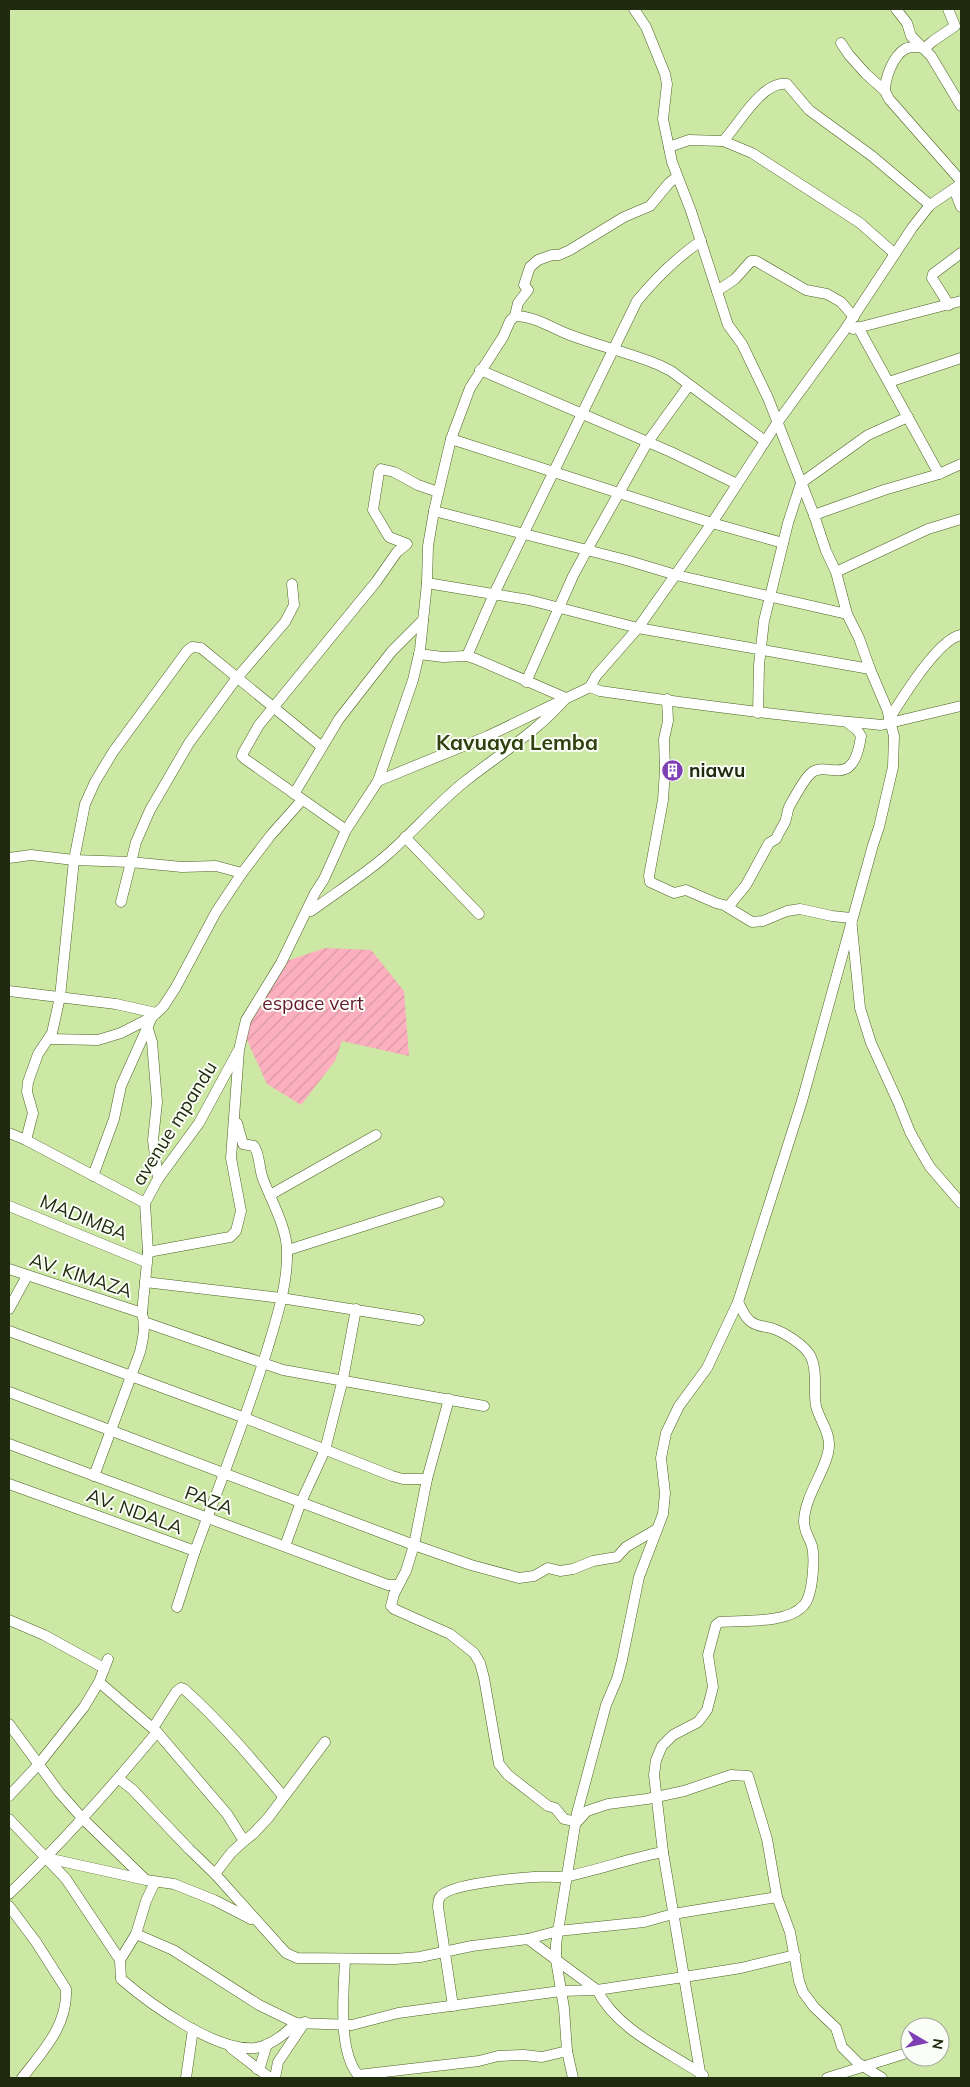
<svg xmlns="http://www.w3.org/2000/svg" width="970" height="2087" font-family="Mulish,sans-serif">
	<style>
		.garden { fill: url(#garden-furrows) }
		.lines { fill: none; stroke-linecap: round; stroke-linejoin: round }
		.minor-casing { stroke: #4c6223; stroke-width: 11 }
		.minor { stroke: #fff; stroke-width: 10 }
		.labels { text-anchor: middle; stroke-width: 4; stroke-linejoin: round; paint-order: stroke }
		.poi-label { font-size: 19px; font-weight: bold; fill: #202a0f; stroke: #fbfef7; text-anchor: start }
		.park-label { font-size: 19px; fill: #60192f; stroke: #fbfef7 }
		.street-label { font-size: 19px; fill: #202a0f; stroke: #fbfef7 }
		.quarter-label { font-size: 21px; font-weight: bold; fill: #304110; stroke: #fbfef7 }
	</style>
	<defs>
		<pattern id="garden-furrows" width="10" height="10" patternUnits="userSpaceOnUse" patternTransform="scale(1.25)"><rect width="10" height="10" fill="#fcb0bf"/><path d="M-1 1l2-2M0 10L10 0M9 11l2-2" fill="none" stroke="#d898a3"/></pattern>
	</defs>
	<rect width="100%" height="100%" fill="#cce8a4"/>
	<path class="garden" d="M325 948 371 950 404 991 409 1056 342 1041 335 1061 301 1105 267 1084 242 1029 281 963Z"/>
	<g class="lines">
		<defs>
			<g id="minor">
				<path d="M896 9 907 23 911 36 931 56 961 106"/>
				<path d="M841 43 849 55 866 74 885 91 889 99 961 181"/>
				<path d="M925 48 933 41 955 26 948 9"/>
				<path d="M885 91C885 78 893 56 905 49 911 46 919 47 925 48"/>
				<path d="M723 141C738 126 762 80 787 84L809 110 872 156 930 205"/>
				<path d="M669 147 689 140 723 141 752 153 860 223 895 254"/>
				<path d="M954 189 961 207"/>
				<path d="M717 291 735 279 751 261H756L806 290 827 294 841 302 854 317"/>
				<path d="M949 305 932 278 933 274 961 253"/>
				<path d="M515 316 518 303 528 290 524 285 530 267 538 260 552 255H559L570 250 624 217 650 206 669 183 677 177"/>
				<path d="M858 327 939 474"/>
				<path d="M853 329 961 301"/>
				<path d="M480 370 671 452 737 484"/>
				<path d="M889 382 961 358"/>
				<path d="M451 439 712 523 783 543"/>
				<path d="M434 511 626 560 676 575 847 614"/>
				<path d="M814 515 884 490 939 474 961 464"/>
				<path d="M836 572 928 529 961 519"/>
				<path d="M427 583 529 600 638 628 870 669"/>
				<path d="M467 656 494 594 637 301C656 278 676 258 701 241"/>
				<path d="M526 682 573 576 587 550 647 443 689 385"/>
				<path d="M590 687 600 691C691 704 781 716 872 724L881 725 961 706"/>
				<path d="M667 699 668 721 664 739 665 770 663 800 649 876 650 882 674 893 686 890 716 903 724 905 752 922 763 921 787 911 800 909 832 916 851 918 860 1008 871 1043 898 1102 910 1132 920 1150 930 1167 961 1203"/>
				<path d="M758 713 759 665 764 621 788 523 801 483 868 435 908 417"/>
				<path d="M889 719C902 699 938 639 961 635"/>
				<path d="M378 781 488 736 590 687 596 676 638 628 712 523 777 423 844 331 912 228 930 205 961 184"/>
				<path d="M294 794 339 719 392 651 423 620"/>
				<path d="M346 830 245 759 242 756 243 753 259 725 376 582 397 552 407 544 389 537 373 510 379 472 381 469 394 472 418 485 438 492"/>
				<path d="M405 837 479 914"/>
				<path d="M9 858 31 855 74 860 130 862 182 867 216 866 242 873"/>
				<path d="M121 902 136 842 150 810 189 743 236 679 285 622 294 605 292 584"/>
				<path d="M728 907 746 885 769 843 776 839C779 832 782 828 785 822 787 817 787 812 789 807 794 798 803 781 810 774 826 758 853 793 861 736L857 730 848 723"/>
				<path d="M311 911C337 892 364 875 388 854 414 831 436 805 463 783 498 755 537 732 566 698L476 659 467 656 443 657 419 654"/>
				<path d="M9 991 116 1004 156 1013"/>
				<path d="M147 1026 152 1042 157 1102 153 1140 158 1179"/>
				<path d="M49 1039 98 1040 121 1033 152 1017"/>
				<path d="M9 1133 26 1140 145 1203"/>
				<path d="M26 1140 33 1113 27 1092 28 1082 38 1054 52 1033 60 997 74 860 85 804 95 782 113 752 187 651 192 647 201 648 322 747"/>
				<path d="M93 1176 114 1119 121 1086 152 1017 163 1007 176 987 216 912 242 873 271 835 302 800"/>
				<path d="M270 1195 376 1135"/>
				<path d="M9 1206 146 1262"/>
				<path d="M288 1250 439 1202"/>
				<path d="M148 1252 230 1237 236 1231 241 1211 231 1158 239 1050 246 1020 281 963 315 893 324 879 346 830 378 781 413 680 420 650 427 583 428 546 434 511 451 439 470 388 503 337 510 321 515 316C534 316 552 328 570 335 599 346 630 353 659 365L671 371 765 441"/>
				<path d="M9 1269 142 1313"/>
				<path d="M145 1282 281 1298 419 1320"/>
				<path d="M9 1309 27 1276"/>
				<path d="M144 1322 283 1370 484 1406"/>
				<path d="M9 1331 245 1418 392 1476 403 1479H427"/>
				<path d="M9 1392 414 1545 471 1565 519 1578 534 1576 548 1568 560 1571 573 1569 593 1561 617 1557 626 1547 657 1529"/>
				<path d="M449 1399 427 1479 414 1545 406 1571 394 1594 391 1606 394 1609 450 1634 474 1653 480 1663 484 1678 499 1764 508 1775 548 1806 555 1808 564 1819 577 1822 587 1811 608 1804 647 1799 684 1791 731 1775 748 1776 767 1839 777 1897 790 1932 799 1981 803 1992 814 2007 836 2028 842 2047 858 2063 882 2078"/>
				<path d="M9 1444 388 1585H398"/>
				<path d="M94 1476 140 1352C143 1339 146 1327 142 1313L148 1252 145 1203 158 1179 199 1123 238 1051"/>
				<path d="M9 1484 195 1551 177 1607"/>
				<path d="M285 1546 301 1502 325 1450 343 1379 356 1309"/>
				<path d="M195 1551C220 1483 247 1416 268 1347 277 1317 288 1283 287 1251 287 1228 271 1200 263 1179 259 1169 260 1155 254 1146L243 1144 237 1123"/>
				<path d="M9 1620 44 1635 104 1668"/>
				<path d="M99 1682 157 1732 227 1814 244 1841"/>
				<path d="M9 1724 59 1792 83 1819 145 1879"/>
				<path d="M153 1728 176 1692 181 1688 184 1689C220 1721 252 1759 283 1796"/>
				<path d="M119 1779 132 1789 189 1849 215 1874 286 1953 297 1958 395 1959 420 1957 472 1946 528 1939 558 1931 644 1922 673 1914 777 1897"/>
				<path d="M9 1796 38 1765 84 1707 99 1682 108 1659"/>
				<path d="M9 1819 66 1879 120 1960"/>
				<path d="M47 1858 146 1880 174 1884 214 1900 251 1919"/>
				<path d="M215 1874 231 1853 244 1841 253 1834 268 1818 325 1742"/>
				<path d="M155 1882 146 1901 136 1934 120 1960 121 1979C150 2004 216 2052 255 2048 271 2046 285 2034 296 2023"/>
				<path d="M9 1894C62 1843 110 1789 157 1732"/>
				<path d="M9 1906 36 1942 66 1989C68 2025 43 2051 22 2078"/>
				<path d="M136 1934 173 1950 259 2005 296 2023 352 2025 398 2013 561 1991 597 1990 684 1977 741 1968 795 1955"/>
				<path d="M528 1939 597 1990C618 2031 666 2050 703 2075"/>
				<path d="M345 1959C344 1992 337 2049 358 2075L479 2061 498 2056 524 2055 542 2057 567 2051"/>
				<path d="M453 2006 438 1907C438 1903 438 1899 441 1896 450 1884 518 1878 534 1877 546 1876 558 1878 569 1876 601 1869 631 1858 663 1852"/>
				<path d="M231 2048 270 2078"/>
				<path d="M257 2069 260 2067 267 2044"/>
				<path d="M186 2078 193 2029"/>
				<path d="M275 2078 278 2062 305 2022"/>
				<path d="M573 2078 567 2051 564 2008 556 1960V1944L577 1813 606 1705 617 1679 622 1660 639 1577 663 1514 665 1493 661 1458 666 1433 679 1406 707 1368 738 1302 802 1101 873 845 879 827 893 767 894 736 887 709 870 669 859 638 847 614 836 572 826 551 814 515 768 398 742 344 728 325 691 211 672 162 663 119 667 84 665 74 646 27 634 9"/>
				<path d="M701 2078 663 1852 654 1775 656 1760 662 1746 673 1735 698 1722 707 1710 713 1687 708 1655 716 1625 720 1622C743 1620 788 1624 804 1605 813 1595 815 1558 812 1546 809 1536 804 1533 804 1521 805 1494 828 1468 829 1446 830 1432 819 1419 816 1406 813 1390 818 1372 811 1357 805 1345 784 1332 771 1328 764 1326 757 1327 750 1321 744 1316 742 1309 738 1302"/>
				<path d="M827 2078 910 2052"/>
			</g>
		</defs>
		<use href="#minor" class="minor-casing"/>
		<use href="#minor" class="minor"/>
	</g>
	<defs>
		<symbol id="building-disc" viewBox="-11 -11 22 22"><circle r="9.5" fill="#7f40b5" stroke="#fbfef7"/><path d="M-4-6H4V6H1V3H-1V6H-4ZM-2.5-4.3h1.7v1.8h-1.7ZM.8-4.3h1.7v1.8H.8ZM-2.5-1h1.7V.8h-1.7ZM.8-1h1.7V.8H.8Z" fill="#fff"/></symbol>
	</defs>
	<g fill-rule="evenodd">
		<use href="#building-disc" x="660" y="758" width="25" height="25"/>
	</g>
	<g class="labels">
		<g class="poi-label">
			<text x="689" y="777">niawu</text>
		</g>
		<g class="park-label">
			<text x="313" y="1010">espace vert</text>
		</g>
		<g class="street-label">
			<text transform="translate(174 1123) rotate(-58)" y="7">avenue mpandu</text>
			<text transform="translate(84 1217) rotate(22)" y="7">MADIMBA</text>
			<text transform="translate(81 1275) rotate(18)" y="7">AV. KIMAZA</text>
			<text transform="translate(209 1500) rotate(20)" y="7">PAZA</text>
			<text transform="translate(135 1511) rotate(20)" y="7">AV. NDALA</text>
		</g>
		<g class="quarter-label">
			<text x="517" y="750">Kavuaya Lemba</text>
		</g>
	</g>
	<rect width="970" height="2087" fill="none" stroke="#202a0f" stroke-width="20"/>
	<g transform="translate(925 2042) rotate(99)"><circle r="24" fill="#fbfef7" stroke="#a3a99a"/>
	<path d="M0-4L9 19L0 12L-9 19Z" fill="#7f40b5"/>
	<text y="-8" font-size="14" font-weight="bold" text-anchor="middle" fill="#202a0f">N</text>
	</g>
</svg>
